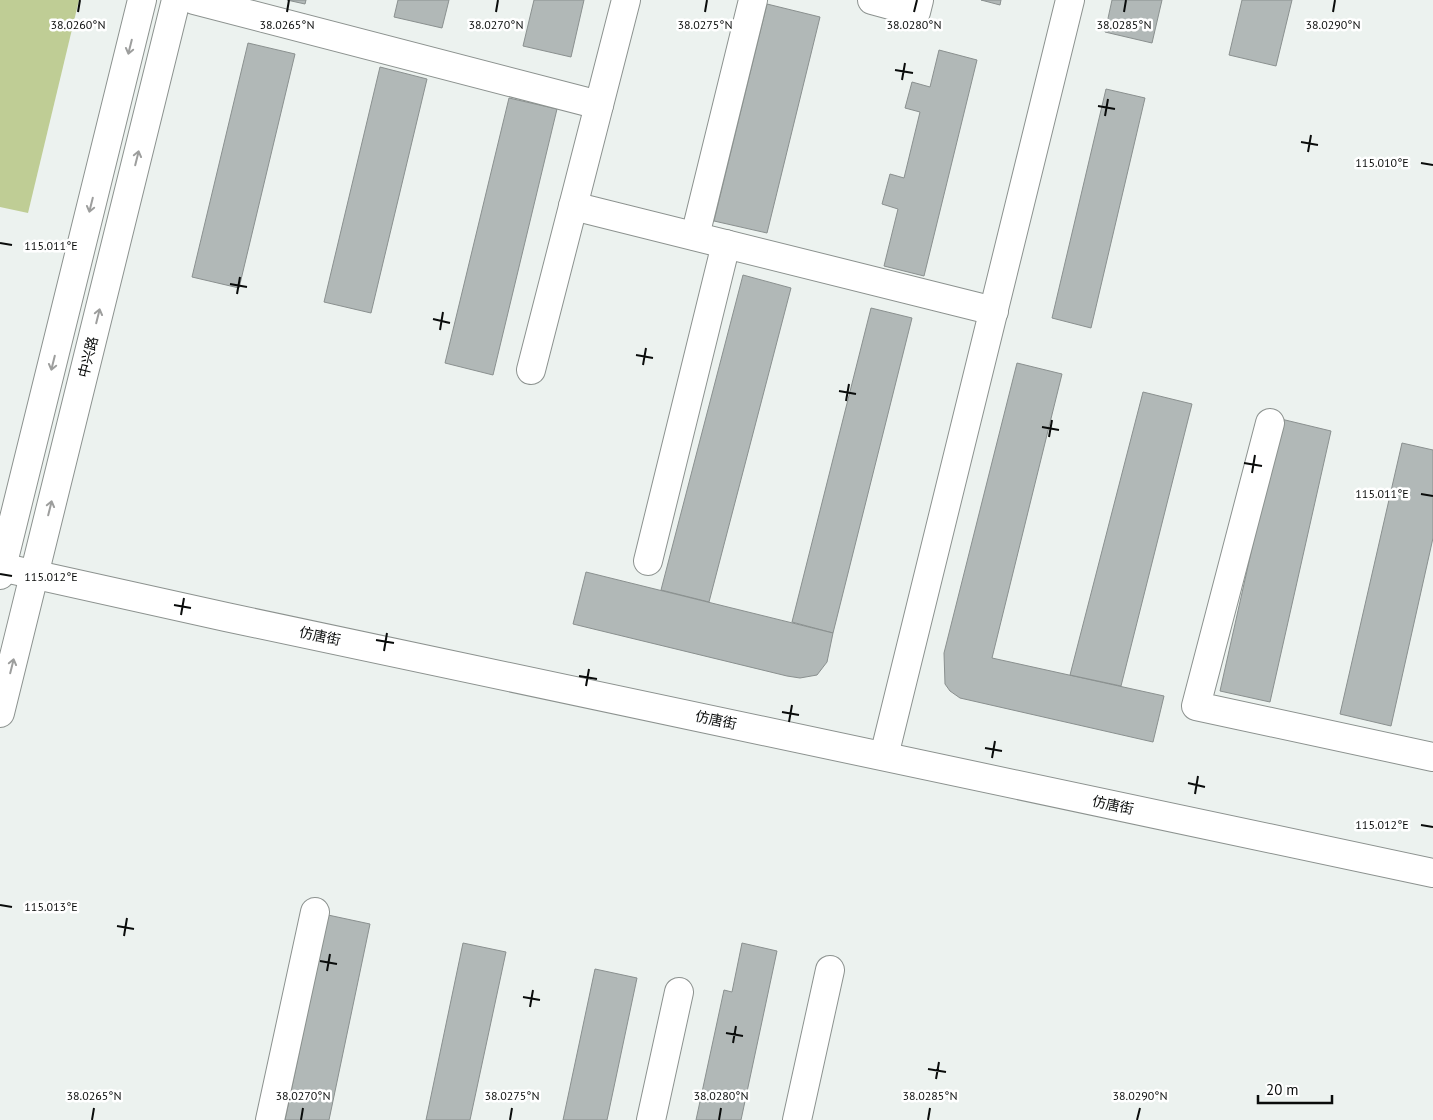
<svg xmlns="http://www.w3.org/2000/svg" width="1433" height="1120" font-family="'PT Sans','Noto Sans SC',sans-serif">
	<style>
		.green { fill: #bfcd95 }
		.building { fill: #b1b8b7; stroke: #8a908f }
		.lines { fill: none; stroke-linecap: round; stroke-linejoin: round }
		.minor-casing { stroke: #8c928f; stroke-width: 30 }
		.minor { stroke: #fff; stroke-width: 28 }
		.oneway { stroke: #9d9e9d }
		.ticks { fill: none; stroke: #0a0c0b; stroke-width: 2 }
		.labels { text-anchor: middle; stroke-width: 5; stroke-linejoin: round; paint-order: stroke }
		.street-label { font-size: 14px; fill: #0a0c0b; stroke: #fff }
		.ticks-label { font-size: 12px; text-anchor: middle; fill: #0a0c0b; stroke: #fff; stroke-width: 5; stroke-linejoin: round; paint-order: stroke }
	</style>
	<rect width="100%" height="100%" fill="#ecf2ef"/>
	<path class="green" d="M0 0H79L28 213 0 207Z"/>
	<g class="building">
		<path d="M287 0H306L305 4Z"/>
		<path d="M398 0H449L442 28 394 17Z"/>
		<path d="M534 0H584L571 57 523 46Z"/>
		<path d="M981 0H1001L1000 5Z"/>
		<path d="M1112 0H1162L1152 43 1105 32Z"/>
		<path d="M1242 0H1292L1276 66 1229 55Z"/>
		<path d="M767 4 820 17 767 233 714 221Z"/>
		<path d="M248 43 295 54 239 288 192 277Z"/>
		<path d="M939 50 977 60 924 276 884 266 898 209 882 204 890 174 904 178 920 112 905 108 912 82 930 87Z"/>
		<path d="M380 67 427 79 371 313 324 302Z"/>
		<path d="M1106 89 1145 98 1091 328 1052 318Z"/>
		<path d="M509 98 557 109 493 375 445 363Z"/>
		<path d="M743 275 791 288 709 602 661 590Z"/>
		<path d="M871 308 912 318 833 633 792 622Z"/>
		<path d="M1017 363 1062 374 992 658 1164 696 1153 742 960 698 950 691 945 684 944 653Z"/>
		<path d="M1143 392 1192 404 1121 686 1070 675Z"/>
		<path d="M1281 419 1331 431 1270 702 1220 691Z"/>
		<path d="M1402 443 1433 450V538L1391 726 1340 714Z"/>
		<path d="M586 572 833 633 827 662 817 675 800 678 787 676 573 624Z"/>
		<path d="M328 915 370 924 329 1120H285Z"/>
		<path d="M463 943 506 952 470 1120H426Z"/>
		<path d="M742 943 777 951 741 1120H696L724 990 732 992Z"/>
		<path d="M595 969 637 978 607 1120H563Z"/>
	</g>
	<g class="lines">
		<defs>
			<g id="minor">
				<path d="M194 0 599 105"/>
				<path d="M872 0 916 12 919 0"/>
				<path d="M573 206 994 311"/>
				<path d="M695 236 753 0"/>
				<path d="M531 370 626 0"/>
				<path d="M1270 423 1196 706 1433 757"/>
				<path d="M648 561 726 244"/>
				<path d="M0 567 226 617 1433 873"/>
				<path d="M0 575 142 0"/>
				<path d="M0 713 176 0"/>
				<path d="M884 756 1070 0"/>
				<path d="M270 1120 315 912"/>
				<path d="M651 1120 679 992"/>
				<path d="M797 1120 830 970"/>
			</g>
		</defs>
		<use href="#minor" class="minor-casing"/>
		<use href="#minor" class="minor"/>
	</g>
	<defs><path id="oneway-shaft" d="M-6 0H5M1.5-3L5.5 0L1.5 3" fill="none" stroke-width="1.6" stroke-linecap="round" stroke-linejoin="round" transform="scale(1.25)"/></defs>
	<g class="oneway">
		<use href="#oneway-shaft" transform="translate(130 47) rotate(104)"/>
		<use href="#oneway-shaft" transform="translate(137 158) rotate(-76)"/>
		<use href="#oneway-shaft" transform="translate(91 205) rotate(104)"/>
		<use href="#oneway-shaft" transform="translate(98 316) rotate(-76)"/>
		<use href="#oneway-shaft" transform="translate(53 363) rotate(104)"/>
		<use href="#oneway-shaft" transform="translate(50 508) rotate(-76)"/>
		<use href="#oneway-shaft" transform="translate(12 666) rotate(-76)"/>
	</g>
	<path class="ticks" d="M78 12 80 0M287 12 289 0M496 12 498 0M705 12 707 0M914 12 917 0M1124 12 1126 0M1333 12 1335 0M895 70 913 73M902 80 905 63M1098 106 1115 109M1105 116 1108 99M1301 142 1318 145M1308 152 1311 135M1421 163 1433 165M0 243 12 245M230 284 247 287M237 294 240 277M433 319 450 323M440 330 443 312M636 355 653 358M643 365 646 348M839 391 856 394M846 401 849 384M1042 427 1059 430M1049 437 1052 420M1244 463 1262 466M1252 473 1255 455M1421 494 1433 496M0 574 12 576M174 605 191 608M181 615 184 598M376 640 394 643M384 651 387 633M579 676 597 679M586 686 589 669M782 712 799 715M789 722 792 705M985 748 1002 751M992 758 995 741M1188 783 1205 787M1195 794 1198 776M1421 825 1433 827M0 905 12 907M117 926 134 929M124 936 127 918M320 961 337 964M327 971 330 954M523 997 540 1000M530 1007 533 990M726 1033 743 1036M733 1043 736 1026M928 1069 946 1072M936 1079 939 1062M92 1120 94 1108M301 1120 303 1108M510 1120 512 1108M719 1120 721 1108M928 1120 930 1108M1137 1120 1140 1108"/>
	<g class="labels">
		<g class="street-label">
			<text transform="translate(88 357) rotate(-76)" y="5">中兴路</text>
			<text transform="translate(320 636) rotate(12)" y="5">仿唐街</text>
			<text transform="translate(716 720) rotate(12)" y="5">仿唐街</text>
			<text transform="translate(1113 805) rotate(12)" y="5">仿唐街</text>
		</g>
	</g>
	<g class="ticks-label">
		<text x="78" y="29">38.0260°N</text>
		<text x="287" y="29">38.0265°N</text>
		<text x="496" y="29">38.0270°N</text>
		<text x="705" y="29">38.0275°N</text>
		<text x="914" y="29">38.0280°N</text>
		<text x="1124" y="29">38.0285°N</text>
		<text x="1333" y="29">38.0290°N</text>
		<text x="1382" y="167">115.010°E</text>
		<text x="51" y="250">115.011°E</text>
		<text x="1382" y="498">115.011°E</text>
		<text x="51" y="581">115.012°E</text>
		<text x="1382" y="829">115.012°E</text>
		<text x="51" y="911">115.013°E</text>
		<text x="94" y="1100">38.0265°N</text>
		<text x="303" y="1100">38.0270°N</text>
		<text x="512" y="1100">38.0275°N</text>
		<text x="721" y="1100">38.0280°N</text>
		<text x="930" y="1100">38.0285°N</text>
		<text x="1140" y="1100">38.0290°N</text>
	</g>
	<path d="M1258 1095v8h74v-8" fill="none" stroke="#0a0c0b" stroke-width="2.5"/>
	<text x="1266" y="1095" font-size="15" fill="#0a0c0b" stroke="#ffffff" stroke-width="4" paint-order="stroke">20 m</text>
</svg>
